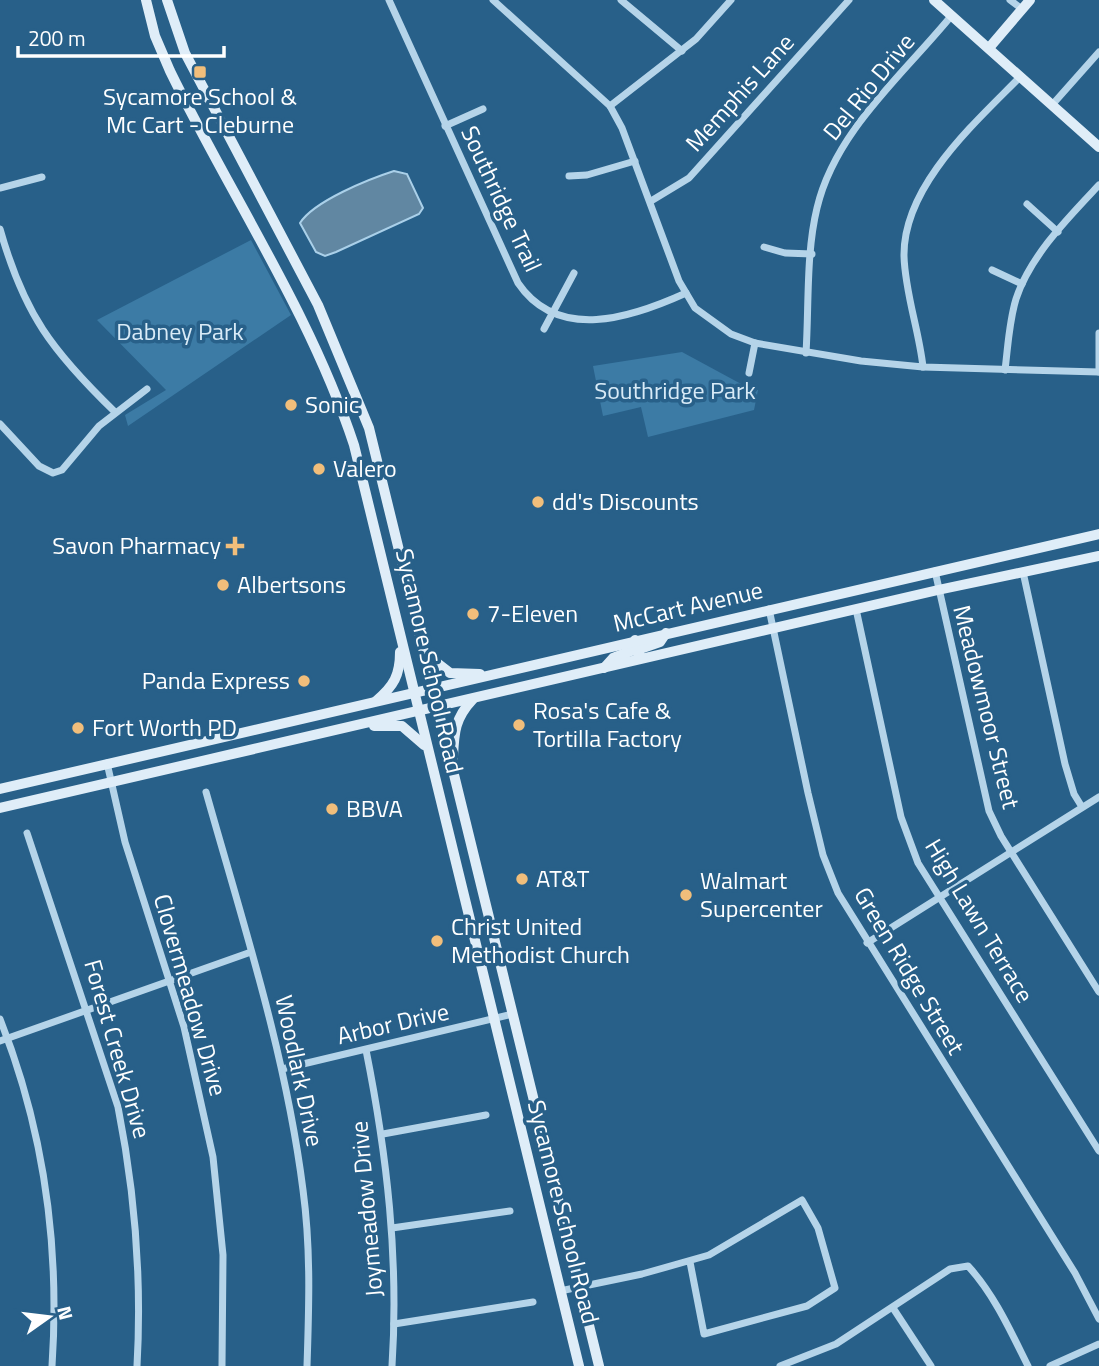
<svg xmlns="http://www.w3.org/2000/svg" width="1099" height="1366" font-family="'Titillium Web',sans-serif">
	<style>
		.green { fill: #3c7ba5 }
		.water { fill: #6187a2; stroke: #aad0e9; stroke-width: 2 }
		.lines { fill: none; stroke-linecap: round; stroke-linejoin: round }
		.street { stroke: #b5d4e9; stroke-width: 7 }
		.secondary { stroke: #dfedf8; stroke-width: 10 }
		.poi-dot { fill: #f1be7b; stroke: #286089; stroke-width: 2.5 }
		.labels { text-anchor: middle; stroke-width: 7; stroke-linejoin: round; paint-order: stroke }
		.street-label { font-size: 24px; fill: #fff; stroke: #286089 }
		.poi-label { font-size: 24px; fill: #fff; stroke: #286089; text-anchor: start }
		.park-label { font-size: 24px; fill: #d9ebf7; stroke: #286089 }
	</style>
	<rect width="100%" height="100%" fill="#286089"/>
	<g class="green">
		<path d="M251 240 291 315 128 426 125 415 166 390 97 320Z"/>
		<path d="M682 352 743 385 758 390 754 410 648 437 641 407 603 416 593 366Z"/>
	</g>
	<path class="water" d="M394 171 407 174 423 208 419 214 336 252 325 256 316 252 300 223C314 201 369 179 394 171Z"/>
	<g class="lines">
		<g class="street">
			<path d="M389 0 518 283C558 342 631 318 686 293"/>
			<path d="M493 0 610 106 622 128 679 281 695 308 731 334 755 343 861 361 923 367 1099 372"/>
			<path d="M621 0 682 51"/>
			<path d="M1010 0 1022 9"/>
			<path d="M1052 105 1099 52"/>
			<path d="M610 106 696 39 731 0"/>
			<path d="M445 126 483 109"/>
			<path d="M569 176 587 175 635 161"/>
			<path d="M0 188 42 177"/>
			<path d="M651 201 689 178 849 0"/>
			<path d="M1027 204 1058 232"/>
			<path d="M0 229C24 314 52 351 115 412"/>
			<path d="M764 247 785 253 812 254"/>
			<path d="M992 270 1022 284"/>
			<path d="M544 329 574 273"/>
			<path d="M806 353C809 305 806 253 817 208 835 131 904 74 952 15"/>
			<path d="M923 367C919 330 905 293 904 256 903 186 975 123 1020 77"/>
			<path d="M1005 370C1008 346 1009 322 1016 299 1030 256 1068 218 1099 185"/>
			<path d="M1099 372V333"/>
			<path d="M749 373 755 343"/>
			<path d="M0 424 39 466 53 473 62 470 99 426 147 389"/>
			<path d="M935 571 989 811 1001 836 1099 992"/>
			<path d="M1023 572 1065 764 1074 794 1082 807"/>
			<path d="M769 609 808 793 823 855 838 893 1075 1273 1099 1319"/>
			<path d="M856 609 901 817 918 863 1099 1151"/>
			<path d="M107 763 125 842 184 1027 213 1157 223 1255 222 1366"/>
			<path d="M206 792C243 923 286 1055 303 1190 311 1249 309 1307 307 1366"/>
			<path d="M27 833 118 1107C135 1193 142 1278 137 1366"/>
			<path d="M867 943 1099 797"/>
			<path d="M0 1019C44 1130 60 1247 52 1366"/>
			<path d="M0 1041 251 952"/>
			<path d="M366 1050C387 1155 399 1259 392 1366"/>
			<path d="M282 1069 513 1014"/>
			<path d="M383 1134 486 1115"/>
			<path d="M392 1228 510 1211"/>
			<path d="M560 1291 642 1274 709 1255 802 1200 818 1228 835 1288 807 1306 704 1334 690 1262"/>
			<path d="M893 1308 931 1366"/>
			<path d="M394 1324 533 1302"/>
			<path d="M780 1366 836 1344 950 1269 968 1266C994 1294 1011 1332 1028 1366"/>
			<path d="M1050 1366 1099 1344"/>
		</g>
		<g class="secondary">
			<path d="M146 0 155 36 170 71C231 196 310 312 354 445L579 1366"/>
			<path d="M167 0 185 53 318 305 369 428 599 1366"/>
			<path d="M934 0 1099 147"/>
			<path d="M989 48 1030 0"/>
			<path d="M187 105 206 95"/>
			<path d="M428 656 450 673 480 674"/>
			<path d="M638 657 640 649 660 642 666 633"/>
			<path d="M604 668 613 658 631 651 635 640"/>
			<path d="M376 701C394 686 400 675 400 652"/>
			<path d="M374 726H402L424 745"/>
			<path d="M453 757C454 732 455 718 473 699"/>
			<path d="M0 789 1099 534"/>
			<path d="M0 808 938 590 1099 556"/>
		</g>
	</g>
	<g class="poi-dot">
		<rect x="193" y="65" width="14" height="14" rx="3.5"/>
		<circle cx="291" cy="405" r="7"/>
		<circle cx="319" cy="469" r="7"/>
		<circle cx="538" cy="502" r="7"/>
		<path d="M231.5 535.5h7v7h7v7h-7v7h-7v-7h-7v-7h7z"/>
		<circle cx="223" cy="585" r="7"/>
		<circle cx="473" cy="614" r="7"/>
		<circle cx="304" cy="681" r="7"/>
		<circle cx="519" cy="725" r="7"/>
		<circle cx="78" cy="728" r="7"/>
		<circle cx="332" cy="809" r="7"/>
		<circle cx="522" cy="879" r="7"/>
		<circle cx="686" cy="895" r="7"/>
		<circle cx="437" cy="941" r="7"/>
	</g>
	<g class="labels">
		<g class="street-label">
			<text transform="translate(869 87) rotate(-51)" y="8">Del Rio Drive</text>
			<text transform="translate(740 93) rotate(-48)" y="8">Memphis Lane</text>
			<text transform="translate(501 199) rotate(65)" y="8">Southridge Trail</text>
			<text transform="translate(688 607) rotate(-13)" y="8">McCart Avenue</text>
			<text transform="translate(429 661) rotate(77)" y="8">Sycamore School Road</text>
			<text transform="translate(986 707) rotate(76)" y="8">Meadowmoor Street</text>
			<text transform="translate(979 921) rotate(59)" y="8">High Lawn Terrace</text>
			<text transform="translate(909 971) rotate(59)" y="8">Green Ridge Street</text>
			<text transform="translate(190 995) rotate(74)" y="8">Clovermeadow Drive</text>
			<text transform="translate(393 1024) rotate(-13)" y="8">Arbor Drive</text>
			<text transform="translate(117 1049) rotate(74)" y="8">Forest Creek Drive</text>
			<text transform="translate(299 1071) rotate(78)" y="8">Woodlark Drive</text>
			<text transform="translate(367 1209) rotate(-95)" y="8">Joymeadow Drive</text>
			<text transform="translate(563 1212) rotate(76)" y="8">Sycamore School Road</text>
		</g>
		<g class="poi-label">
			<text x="200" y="105" text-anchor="middle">Sycamore School &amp;<tspan x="200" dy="28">Mc Cart - Cleburne</tspan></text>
			<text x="305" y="413">Sonic</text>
			<text x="333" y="477">Valero</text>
			<text x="552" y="510">dd's Discounts</text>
			<text x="221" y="554" text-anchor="end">Savon Pharmacy</text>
			<text x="237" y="593">Albertsons</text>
			<text x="487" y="622">7-Eleven</text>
			<text x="290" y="689" text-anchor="end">Panda Express</text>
			<text x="533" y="719">Rosa's Cafe &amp;<tspan x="533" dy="28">Tortilla Factory</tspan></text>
			<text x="92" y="736">Fort Worth PD</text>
			<text x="346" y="817">BBVA</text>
			<text x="536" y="887">AT&amp;T</text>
			<text x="700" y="889">Walmart<tspan x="700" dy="28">Supercenter</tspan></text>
			<text x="451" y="935">Christ United<tspan x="451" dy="28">Methodist Church</tspan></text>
		</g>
		<g class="park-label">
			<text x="180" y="340">Dabney Park</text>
			<text x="675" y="399">Southridge Park</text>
		</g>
	</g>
	<g transform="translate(49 1317) rotate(76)" stroke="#286089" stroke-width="5" paint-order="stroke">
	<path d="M0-5L12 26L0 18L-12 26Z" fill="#ffffff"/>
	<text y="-10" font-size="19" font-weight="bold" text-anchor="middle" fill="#ffffff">N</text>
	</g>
	<path d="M18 46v10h206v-10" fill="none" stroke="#ffffff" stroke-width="3.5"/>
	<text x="28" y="46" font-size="21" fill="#ffffff" stroke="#286089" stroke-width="5" paint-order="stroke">200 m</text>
</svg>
